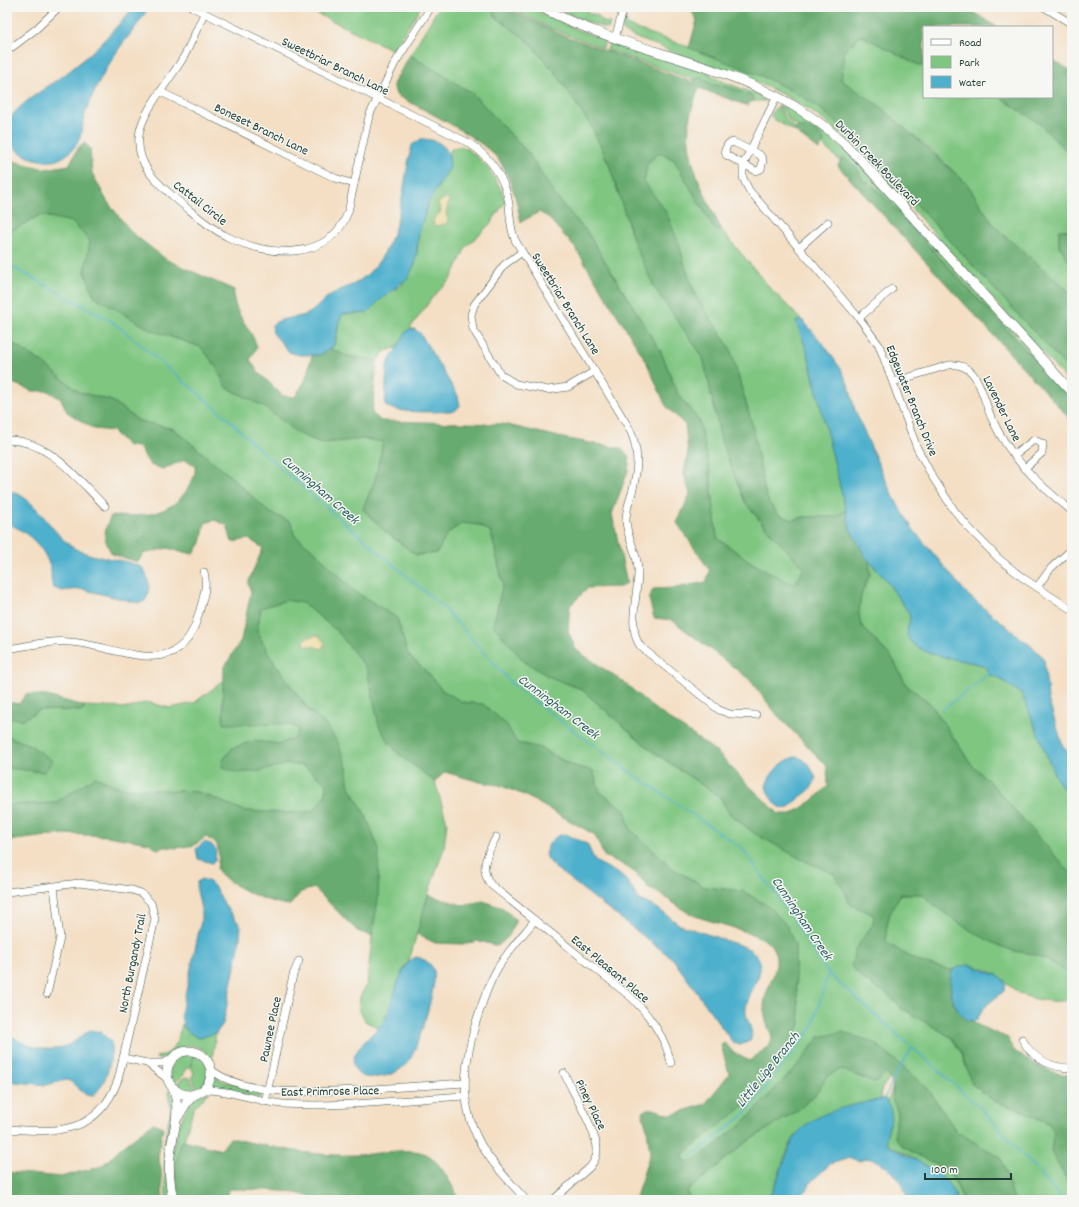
<svg xmlns="http://www.w3.org/2000/svg" width="1079" height="1207" font-family="Dekko,sans-serif">
	<style>
		.green { fill: #7fc681; stroke: #4f825a }
		.forest { fill: #67ab6f; stroke: #437452 }
		.sand { fill: #eeda9e; stroke: #868c69 }
		.water { fill: #4eb0cd; stroke: #367680 }
		.lines { fill: none; stroke-linecap: round; stroke-linejoin: round }
		.stream { stroke: #4eb0cd; stroke-width: 1.5 }
		.minor-casing { stroke: #3f554a; stroke-width: 8 }
		.tertiary-casing { stroke: #3f554a; stroke-width: 10 }
		.minor { stroke: #fff; stroke-width: 7 }
		.tertiary { stroke: #fff; stroke-width: 9 }
		.labels { text-anchor: middle; stroke-width: 3; stroke-linejoin: round; paint-order: stroke }
		.street-label { font-size: 13px; fill: #1f3d34; stroke: #f6f6f2 }
		.water-label { font-size: 14px; font-style: italic; fill: #2d6062; stroke: #f6f6f2 }
	</style>
	<rect width="100%" height="100%" fill="#f6f6f2"/>
	<filter id="ink" filterUnits="userSpaceOnUse"><feTurbulence type="fractalNoise" baseFrequency=".025" numOctaves="2"/><feDisplacementMap in="SourceGraphic" scale="8" xChannelSelector="R" yChannelSelector="G"/><feConvolveMatrix kernelMatrix="1 2 1 2 8 2 1 2 1" color-interpolation-filters="sRGB"/></filter>
	<filter id="wash" filterUnits="userSpaceOnUse"><feTurbulence type="fractalNoise" baseFrequency=".012" numOctaves="4" result="noise"/><feDisplacementMap in="SourceGraphic" scale="16" xChannelSelector="R" yChannelSelector="G"/><feGaussianBlur stdDeviation="0.9" result="paint"/><feColorMatrix in="noise" values="0 0 0 0 0 0 0 0 0 0 0 0 0 0 0 0 0 1.4 0 .05"/><feComposite in="paint" operator="in"/></filter>
	<g filter="url(#wash)">
		<rect width="100%" height="100%" fill="#f4dfc5"/>
		<g class="green">
			<path d="M303 7H421L393 50Z"/>
			<path d="M439 7H491L496 17 528 41 555 72 592 128 609 164 634 242 654 287 703 357 722 444 745 502 766 528 805 568 794 585 752 563 717 538 710 471 699 421 678 394 661 352 587 232 557 198 529 154 472 93 410 55Z"/>
			<path d="M508 7H529L575 29 605 40 603 48 552 29Z"/>
			<path d="M553 7H590L587 13 597 15 603 22 610 23 608 29 587 22Z"/>
			<path d="M623 20 627 21 626 25C686 47 750 65 805 98 829 114 849 134 870 154L1072 373V386L863 155C803 93 748 78 669 51 657 43 628 39 622 28Z"/>
			<path d="M861 35 914 63 924 66V97H1000L1040 124 1072 157V230H1059V245L1072 266V294L995 227 967 184 923 143 841 80 845 50Z"/>
			<path d="M610 41 707 72 719 80 758 95 766 101H754L752 96 724 86 713 85 700 77 694 80 607 50Z"/>
			<path d="M781 106 787 107 808 119 851 155 1046 368 1072 397V401L885 198 870 183 863 181C858 171 853 161 841 159L840 161 822 145 824 143 805 128 798 127 789 121 785 112 777 107Z"/>
			<path d="M775 108 782 112 787 122 796 129 794 131 770 117Z"/>
			<path d="M462 146C484 159 496 177 506 201L490 224 466 247 451 279 432 298 396 348 385 351 377 361 347 356 330 349C341 341 335 323 343 314H362L370 310 385 295 402 285 417 254 419 232 429 201 450 167 448 155 452 148Z"/>
			<path d="M661 152 674 160 717 231 721 229 770 288 806 324 799 319 846 510 835 517H804L792 520 779 515 769 503 764 488 752 424 730 348 696 296 686 269 679 244 644 182 648 162Z"/>
			<path d="M40 215 72 222 90 241 85 272 124 314 151 330 201 347 215 365 226 387 263 406 299 434 321 443 366 439 383 442 375 480 363 509 382 529 416 555 437 553 447 533 462 523 479 525 491 532 503 584 493 625 525 662 548 676 581 689 652 751 720 797 729 813 754 833 799 858 834 874 844 890 850 904 874 915 873 924 855 950 862 978 890 996 901 1008 951 1037 961 1052 972 1084 996 1102 1020 1110 1048 1123 1054 1130 1051 1152 1072 1188V1200H1014L1001 1158 956 1131 928 1089 875 1043 819 1037 798 1065 742 1124 694 1161H684L683 1154 740 1109 787 1052 800 1024 795 972V945L743 891 705 887 673 869 630 829 625 810 600 792 593 771 571 765 538 747 517 743 506 725 483 704 462 702 442 690 426 671 408 655 397 618 353 590 317 553 294 535 291 522 269 512 230 476 174 429 139 421 112 401 79 392 43 363 7 340V233Z"/>
			<path d="M869 561 886 580 909 613 910 619 907 631 909 637 913 644 929 653 982 665 992 676 997 677 1022 694 1055 776 1072 802V875L989 781 972 765 930 703 906 685 893 659 861 625 858 614 861 595 870 574Z"/>
			<path d="M286 600 303 603 338 632 367 669 379 726 388 741 399 754 435 782 447 822 444 848 428 895 409 961C400 970 399 984 395 996 392 1007 387 1018 380 1028L366 1022 359 1009 360 997 367 984 373 928 378 899 367 818 348 783 347 767 328 727 308 709 270 656 257 631 261 608Z"/>
			<path d="M223 681 222 708 299 727 295 738 279 744 253 741 260 771 287 764 304 766 327 784 325 797 313 811 289 813 245 811 198 792 122 788 95 777 55 803 7 805V768L44 772 30 745 7 736V718L24 719 39 710 83 711 84 706 129 708 147 702 170 708 194 703Z"/>
			<path d="M901 894H922C944 915 980 938 1008 949 1015 952 1024 952 1032 954 1043 957 1064 969 1072 977V999C1058 1004 1032 1000 1018 993 1011 988 1007 981 1000 977 994 972 983 969 975 966 965 963 961 969 952 970 933 973 901 952 886 942 885 923 890 910 901 894Z"/>
			<path d="M182 1024 184 1028 199 1038 216 1033 212 1059 215 1071 203 1049 191 1045 176 1050 166 1058 157 1059 156 1057C177 1053 176 1042 182 1024Z"/>
			<path d="M185 1054H193L190 1067 185 1069 184 1075 173 1084C166 1071 171 1059 185 1054Z"/>
			<path d="M194 1055 203 1059C210 1070 209 1083 197 1090L192 1077 194 1073 191 1068Z"/>
			<path d="M841 1069 874 1083 879 1081 887 1073 890 1078C885 1084 878 1092 881 1100 866 1100 852 1107 837 1113 827 1117 812 1120 804 1127 782 1145 782 1178 767 1200H689L687 1191 745 1143 798 1110 817 1093 827 1076Z"/>
			<path d="M214 1076 223 1081 260 1091 262 1095 259 1098 210 1087Z"/>
			<path d="M185 1077 190 1078 195 1091H183L175 1085Z"/>
			<path d="M893 1086V1101L898 1112 895 1125 902 1146 928 1159 953 1178 963 1200H957L955 1194 911 1156 888 1145 886 1136 890 1125 886 1101H888Z"/>
			<path d="M170 1089 175 1100 170 1200H166L164 1143 171 1109 168 1093Z"/>
			<path d="M210 1092 194 1107 184 1140 180 1143 175 1177 180 1200H177C175 1189 173 1178 173 1166 172 1144 182 1094 210 1092Z"/>
		</g>
		<g class="forest">
			<path d="M491 7H504L557 33 694 83V80L700 77 713 85 724 86 752 96 754 101 748 103V106L699 88C695 99 690 111 689 124 685 161 706 196 721 229L717 231 713 227 674 160 660 152 648 162 644 182 666 212 679 244 686 269 696 296 730 348 752 424 764 488 769 503 779 515 792 520 804 517H835L846 510 850 529 869 561 870 574 861 595 859 614 861 625 893 659 906 685 930 703 972 765 989 781 1072 875V977C1064 969 1043 957 1032 954 1024 952 1015 952 1008 949 979 938 945 916 922 894H901C890 910 885 923 886 942 909 958 925 966 953 970L951 974C951 981 950 991 952 999 958 1020 989 1030 1008 1038 1010 1042 1011 1048 1014 1050 1025 1060 1057 1078 1072 1074V1188L1051 1152 1054 1131 1048 1123 1020 1110 996 1102 972 1084 961 1052 951 1037 901 1008 890 996 862 978 851 966 855 950 873 924 874 915 850 904 844 890 834 874 799 858 754 833 729 813 720 797 652 751 581 689 548 676 525 662 493 625 503 584 491 532 479 525 462 523 447 534 437 553 416 555 382 529 363 509 375 480 383 442 366 439 321 443 299 434 263 406 226 387 215 365 201 347 151 330 94 296 85 272 90 241 72 222 40 215 7 233V157L13 161 45 169 69 165 79 147 84 142 90 148 92 173 107 201 132 233 167 260 234 290C231 313 251 326 257 347L250 360 259 373 283 396 295 397 305 381 312 355H320L330 349 347 356 377 361 372 413 381 421 503 424 568 439 620 448 630 457 628 471 612 514 627 583 620 587 588 588 570 606 568 631 576 650 625 683 652 707 717 752 742 779 779 814H792L812 801 828 786 827 766 778 716 749 679 672 620 654 618 649 599 653 589 675 588 706 582 710 571 677 523 690 494 684 474 688 452 685 425 666 406 646 361 576 249 548 217 539 212 521 222C517 202 512 181 501 163 487 140 422 109 396 95L393 84 410 55 472 93 529 154 557 198 587 232 661 352 678 394 699 421 710 471 717 538 752 563 794 585 804 568 766 528 745 502 722 444 703 357 654 287 634 242 609 164 592 128 555 72 528 41 496 17Z"/>
			<path d="M689 7H966L997 27H924V66L914 63 861 35 845 50 841 80 881 107 967 184 995 227 1072 294V373L870 154C849 134 829 113 804 98 768 76 728 63 689 48L697 20Z"/>
			<path d="M1052 60 1072 71V157L1040 124 1000 97H1052Z"/>
			<path d="M798 127C807 127 823 132 824 143L819 150 794 131Z"/>
			<path d="M844 158 857 168 863 181C882 188 925 243 942 261 985 308 1030 353 1072 401V421L838 166 841 159Z"/>
			<path d="M1059 230H1072V266L1059 245Z"/>
			<path d="M7 340 43 363 79 392 112 401 139 421 174 429 230 476 269 512 291 522 294 535 317 553 353 590 397 618 408 655 426 671 442 690 462 702 483 704 507 725 517 743 538 747 571 765 593 771 600 792 625 810 630 829 673 869 705 887 743 891 768 906 786 924 795 945V972L800 1024 787 1052 740 1109 683 1154 684 1161H694L742 1124 798 1065 819 1037 843 1032 875 1043 928 1089 956 1131 1001 1158 1014 1200H963C960 1193 957 1183 952 1177 936 1160 910 1156 895 1138V1125L898 1112 893 1101V1086L887 1073 879 1081 874 1083 841 1069 827 1076 817 1093 798 1110 745 1143 687 1191 689 1200H635L650 1153 647 1129 642 1112 647 1109H654L671 1115 705 1104 729 1074 721 1045 725 1043 733 1052 749 1061C788 1033 765 1041 764 1007 764 990 778 974 776 957 776 954 772 946 770 944 755 931 712 923 693 915 677 908 665 894 649 889 638 871 623 864 604 856L595 835 524 795 499 785 480 782 445 772 435 782 399 754 388 741 379 726 367 669 338 632 303 603 286 600 261 608 257 631 270 656 286 680 308 709 328 727 339 745 347 767 348 783 367 818 379 850 378 899 372 936 357 931 314 888 301 892 290 905C270 904 227 886 217 869L219 855 217 844 206 837 193 846C187 845 182 848 177 848 168 847 166 846 157 849L149 843 107 836 65 834 7 841V805L55 803 95 777 122 788 198 792 245 811 289 813 313 811 325 797 327 784 304 766 287 764 260 771 237 773 222 767 223 760 232 748 253 741 279 744 295 738 299 728 287 724H223L224 668 241 640 251 592 248 583 263 548 249 539 232 542 227 525 214 520 205 523 201 543 193 554 167 548 143 554 138 562 112 554C103 539 103 532 111 516 140 517 172 516 188 488 193 479 196 476 195 465L185 460 163 469 150 465 139 447 128 446 112 431 94 429 67 412 61 399 48 391H33L7 381Z"/>
			<path d="M26 694 47 696 84 706 83 711 39 710 24 719 7 718V702L19 704Z"/>
			<path d="M7 736 30 745 53 761 44 772 7 768Z"/>
			<path d="M428 895 462 905 483 901 503 908 516 920 508 937 498 946 479 941 463 944 435 943 417 934Z"/>
			<path d="M153 1123 163 1127 158 1157 161 1168 163 1200H7V1172L61 1177 102 1166 120 1148Z"/>
			<path d="M230 1138C271 1147 313 1157 356 1155 376 1155 415 1144 431 1157 444 1168 452 1186 460 1200H314C298 1188 250 1190 229 1189L225 1200H180C174 1181 175 1162 180 1143L184 1140 221 1150Z"/>
		</g>
		<g class="sand">
			<path d="M447 197 449 201 446 213 448 221 445 224 436 226 434 225 433 220 441 212 438 203Z"/>
			<path d="M318 635 325 643 322 649 316 647 305 645 304 643 306 638Z"/>
		</g>
		<g class="water">
			<path d="M134 7H148C141 22 130 34 120 47 106 68 94 90 85 114 82 124 83 136 76 145 69 155 57 163 45 161 22 158 0 145 11 118 18 103 58 81 72 69 95 51 115 29 134 7Z"/>
			<path d="M421 139C439 139 451 147 450 167L429 201 419 232 415 264 408 278 380 300 367 313 343 314C336 322 338 338 332 348L319 355H299L289 352 273 333 272 325C283 315 299 320 311 312 318 307 323 300 329 296 339 289 351 287 359 281 403 250 400 192 412 145Z"/>
			<path d="M799 319 806 324 825 346 841 369 849 386 855 410 877 461 892 494 912 528 968 595 1036 650 1044 659 1048 699 1063 746 1072 758V802L1055 776 1022 694 997 677 989 675 986 667 982 665C964 659 916 657 908 637 905 629 912 621 909 613L886 580 865 556 850 528 808 354 796 322Z"/>
			<path d="M410 329H414L420 333 458 396 460 406 455 411C442 412 392 414 385 405L387 365 406 332Z"/>
			<path d="M7 490C39 497 50 535 76 549 96 560 122 557 143 568 149 578 152 590 145 601L140 603 134 602 81 589 62 591 54 588C49 581 53 574 50 567 44 546 26 531 7 523Z"/>
			<path d="M795 757C806 757 813 770 816 779 813 788 808 792 800 797 795 801 792 807 785 808 776 809 767 793 766 786 769 774 783 760 795 757Z"/>
			<path d="M565 834 587 844 595 861 619 874 628 882 638 899 657 908 680 925 745 947C777 962 750 984 746 1008 744 1019 756 1030 750 1041L740 1045 733 1043 673 959 554 867 545 855C548 843 553 836 565 834Z"/>
			<path d="M204 842 211 844 216 850 215 861 212 863 198 859 196 849Z"/>
			<path d="M202 879 210 882 215 887 226 907 241 926 239 947 223 1024 216 1033 199 1038C187 1033 182 1027 181 1014L201 921V909L196 886 197 882Z"/>
			<path d="M416 957C425 959 431 963 434 971 438 984 417 1050 409 1061 401 1071 390 1076 378 1077 370 1078 360 1078 356 1071 343 1052 379 1033 386 1017 394 1001 399 964 416 957Z"/>
			<path d="M970 965 999 976 1006 983 1004 991 983 1008 977 1020C957 1027 945 985 953 970L961 966Z"/>
			<path d="M90 1030 101 1032 111 1042C112 1061 107 1083 93 1096L86 1095 70 1081 66 1080 46 1085 7 1081V1032C20 1045 45 1053 63 1047 73 1044 81 1036 90 1030Z"/>
			<path d="M882 1098 886 1099V1102C900 1118 881 1131 888 1145 913 1161 946 1168 957 1200H908C902 1179 888 1162 866 1158L860 1161 850 1158 830 1164 812 1181 799 1200H767C778 1185 782 1164 790 1147 801 1120 828 1111 854 1105 863 1103 872 1100 881 1100Z"/>
		</g>
		<g class="lines">
			<g class="stream">
				<path d="M7 264 113 322 225 416 261 451 444 608 515 687 630 772 742 848 790 914 829 974 984 1111 1063 1200"/>
				<path d="M942 710 990 673"/>
				<path d="M884 1099 895 1076 912 1048"/>
				<path d="M691 1157 744 1115 812 1028 828 974"/>
			</g>
		</g>
	</g>
	<g filter="url(#ink)">
		<g class="lines">
			<defs>
				<g id="minor">
					<path d="M192 7 469 143C491 158 505 178 509 204 510 217 510 228 515 240L629 428C640 450 638 470 632 493 629 502 626 510 626 520 626 537 638 552 638 570 639 592 626 629 641 647L719 710 730 714 756 715"/>
					<path d="M1044 7 1072 24"/>
					<path d="M204 14C197 28 191 44 183 58 171 79 141 112 139 136 136 168 160 185 182 204 197 216 211 229 228 237 268 257 330 262 348 212L369 116 395 63 431 7"/>
					<path d="M615 38 624 7"/>
					<path d="M7 51 36 29 59 7"/>
					<path d="M161 92 335 178 354 184"/>
					<path d="M777 96 743 165V178L749 190 859 318 879 345 917 448 932 476 954 510 968 527 998 558 1023 578 1072 610"/>
					<path d="M733 142 760 155 763 160 761 169 756 171 726 155 725 150 728 144Z"/>
					<path d="M799 248 828 222"/>
					<path d="M522 252 504 265 474 305 471 315 473 329 501 375 516 384 548 390 568 387 595 371"/>
					<path d="M859 318 892 289"/>
					<path d="M893 382 949 365C958 364 967 367 973 374 982 385 986 407 992 419 1010 458 1039 485 1072 511"/>
					<path d="M7 440C50 440 77 479 105 506"/>
					<path d="M1014 455 1034 440 1043 444 1042 453 1025 468"/>
					<path d="M1037 587 1051 568 1072 549"/>
					<path d="M7 649C28 646 49 640 70 642 117 645 179 685 198 616 202 602 208 587 204 572"/>
					<path d="M496 837C488 853 478 868 491 885L632 998C650 1016 666 1039 671 1063"/>
					<path d="M7 892 79 883 132 890 141 893 151 903 155 919 118 1080C97 1136 57 1132 7 1129"/>
					<path d="M47 994 60 938 54 887"/>
					<path d="M1022 1039C1032 1058 1050 1068 1072 1068"/>
					<path d="M123 1058 147 1063"/>
					<path d="M210 1069C249 1100 326 1091 373 1089 404 1087 435 1085 465 1083"/>
					<path d="M169 1080 147 1063H163L172 1059"/>
					<path d="M203 1090C230 1089 257 1102 283 1104 344 1108 406 1099 466 1096"/>
					<path d="M265 1102 293 975 299 961"/>
					<path d="M526 1200C510 1182 492 1164 480 1143 458 1102 464 1065 476 1022 482 1004 487 987 496 971 506 953 522 936 535 920"/>
					<path d="M553 1200 590 1167C594 1162 597 1156 597 1150 598 1134 571 1089 564 1073"/>
				</g>
				<g id="tertiary">
					<path d="M541 7C621 50 716 60 794 106 818 120 839 137 858 157L1072 392"/>
					<circle cx="189" cy="1073" r="22"/>
					<path d="M178 1117 187 1102 195 1094"/>
					<path d="M173 1200C170 1185 168 1171 170 1156 173 1127 181 1119 174 1088"/>
				</g>
			</defs>
			<use href="#minor" class="minor-casing"/>
			<use href="#tertiary" class="tertiary-casing"/>
			<use href="#minor" class="minor"/>
			<use href="#tertiary" class="tertiary"/>
		</g>
	</g>
	<g class="labels">
		<g class="street-label">
			<text transform="translate(336 65) rotate(26)" y="5">Sweetbriar Branch Lane</text>
			<text transform="translate(262 128) rotate(26)" y="5">Boneset Branch Lane</text>
			<text transform="translate(878 162) rotate(46)" y="5">Durbin Creek Boulevard</text>
			<text transform="translate(201 202) rotate(38)" y="5">Cattail Circle</text>
			<text transform="translate(567 303) rotate(58)" y="5">Sweetbriar Branch Lane</text>
			<text transform="translate(913 400) rotate(68)" y="5">Edgewater Branch Drive</text>
			<text transform="translate(1003 408) rotate(64)" y="5">Lavender Lane</text>
			<text transform="translate(131 963) rotate(-79)" y="5">North Burgandy Trail</text>
			<text transform="translate(611 968) rotate(40)" y="5">East Pleasant Place</text>
			<text transform="translate(269 1029) rotate(-78)" y="5">Pawnee Place</text>
			<text transform="translate(330 1090) rotate(-1)" y="5">East Primrose Place</text>
			<text transform="translate(592 1104) rotate(64)" y="5">Piney Place</text>
		</g>
		<g class="water-label">
			<text transform="translate(321 489) rotate(41)" y="5">Cunningham Creek</text>
			<text transform="translate(559 706) rotate(37)" y="5">Cunningham Creek</text>
			<text transform="translate(803 918) rotate(56)" y="5">Cunningham Creek</text>
			<text transform="translate(767 1069) rotate(-51)" y="5">Little Lige Branch</text>
		</g>
	</g>
	<rect width="1079" height="1207" fill="none" stroke="#f6f6f2" stroke-width="24"/>
	<rect x="923" y="26" width="130" height="72" fill="#f6f6f2" stroke="#a0aca6"/>
	<rect x="931" y="39" width="20" height="6" fill="#ffffff" stroke="#a0aca6"/>
	<text x="959" y="46" font-size="12" fill="#1f3d34">Road</text>
	<rect x="931" y="56" width="20" height="12" fill="#7fc681" stroke="#a0aca6"/>
	<text x="959" y="66" font-size="12" fill="#1f3d34">Park</text>
	<rect x="931" y="76" width="20" height="12" fill="#4eb0cd" stroke="#a0aca6"/>
	<text x="959" y="86" font-size="12" fill="#1f3d34">Water</text>
	<path d="M925 1173v6h86v-6" fill="none" stroke="#1f3d34" stroke-width="2"/>
	<text x="931" y="1173" font-size="12" fill="#1f3d34" stroke="#f6f6f2" stroke-width="3" paint-order="stroke">100 m</text>
</svg>
